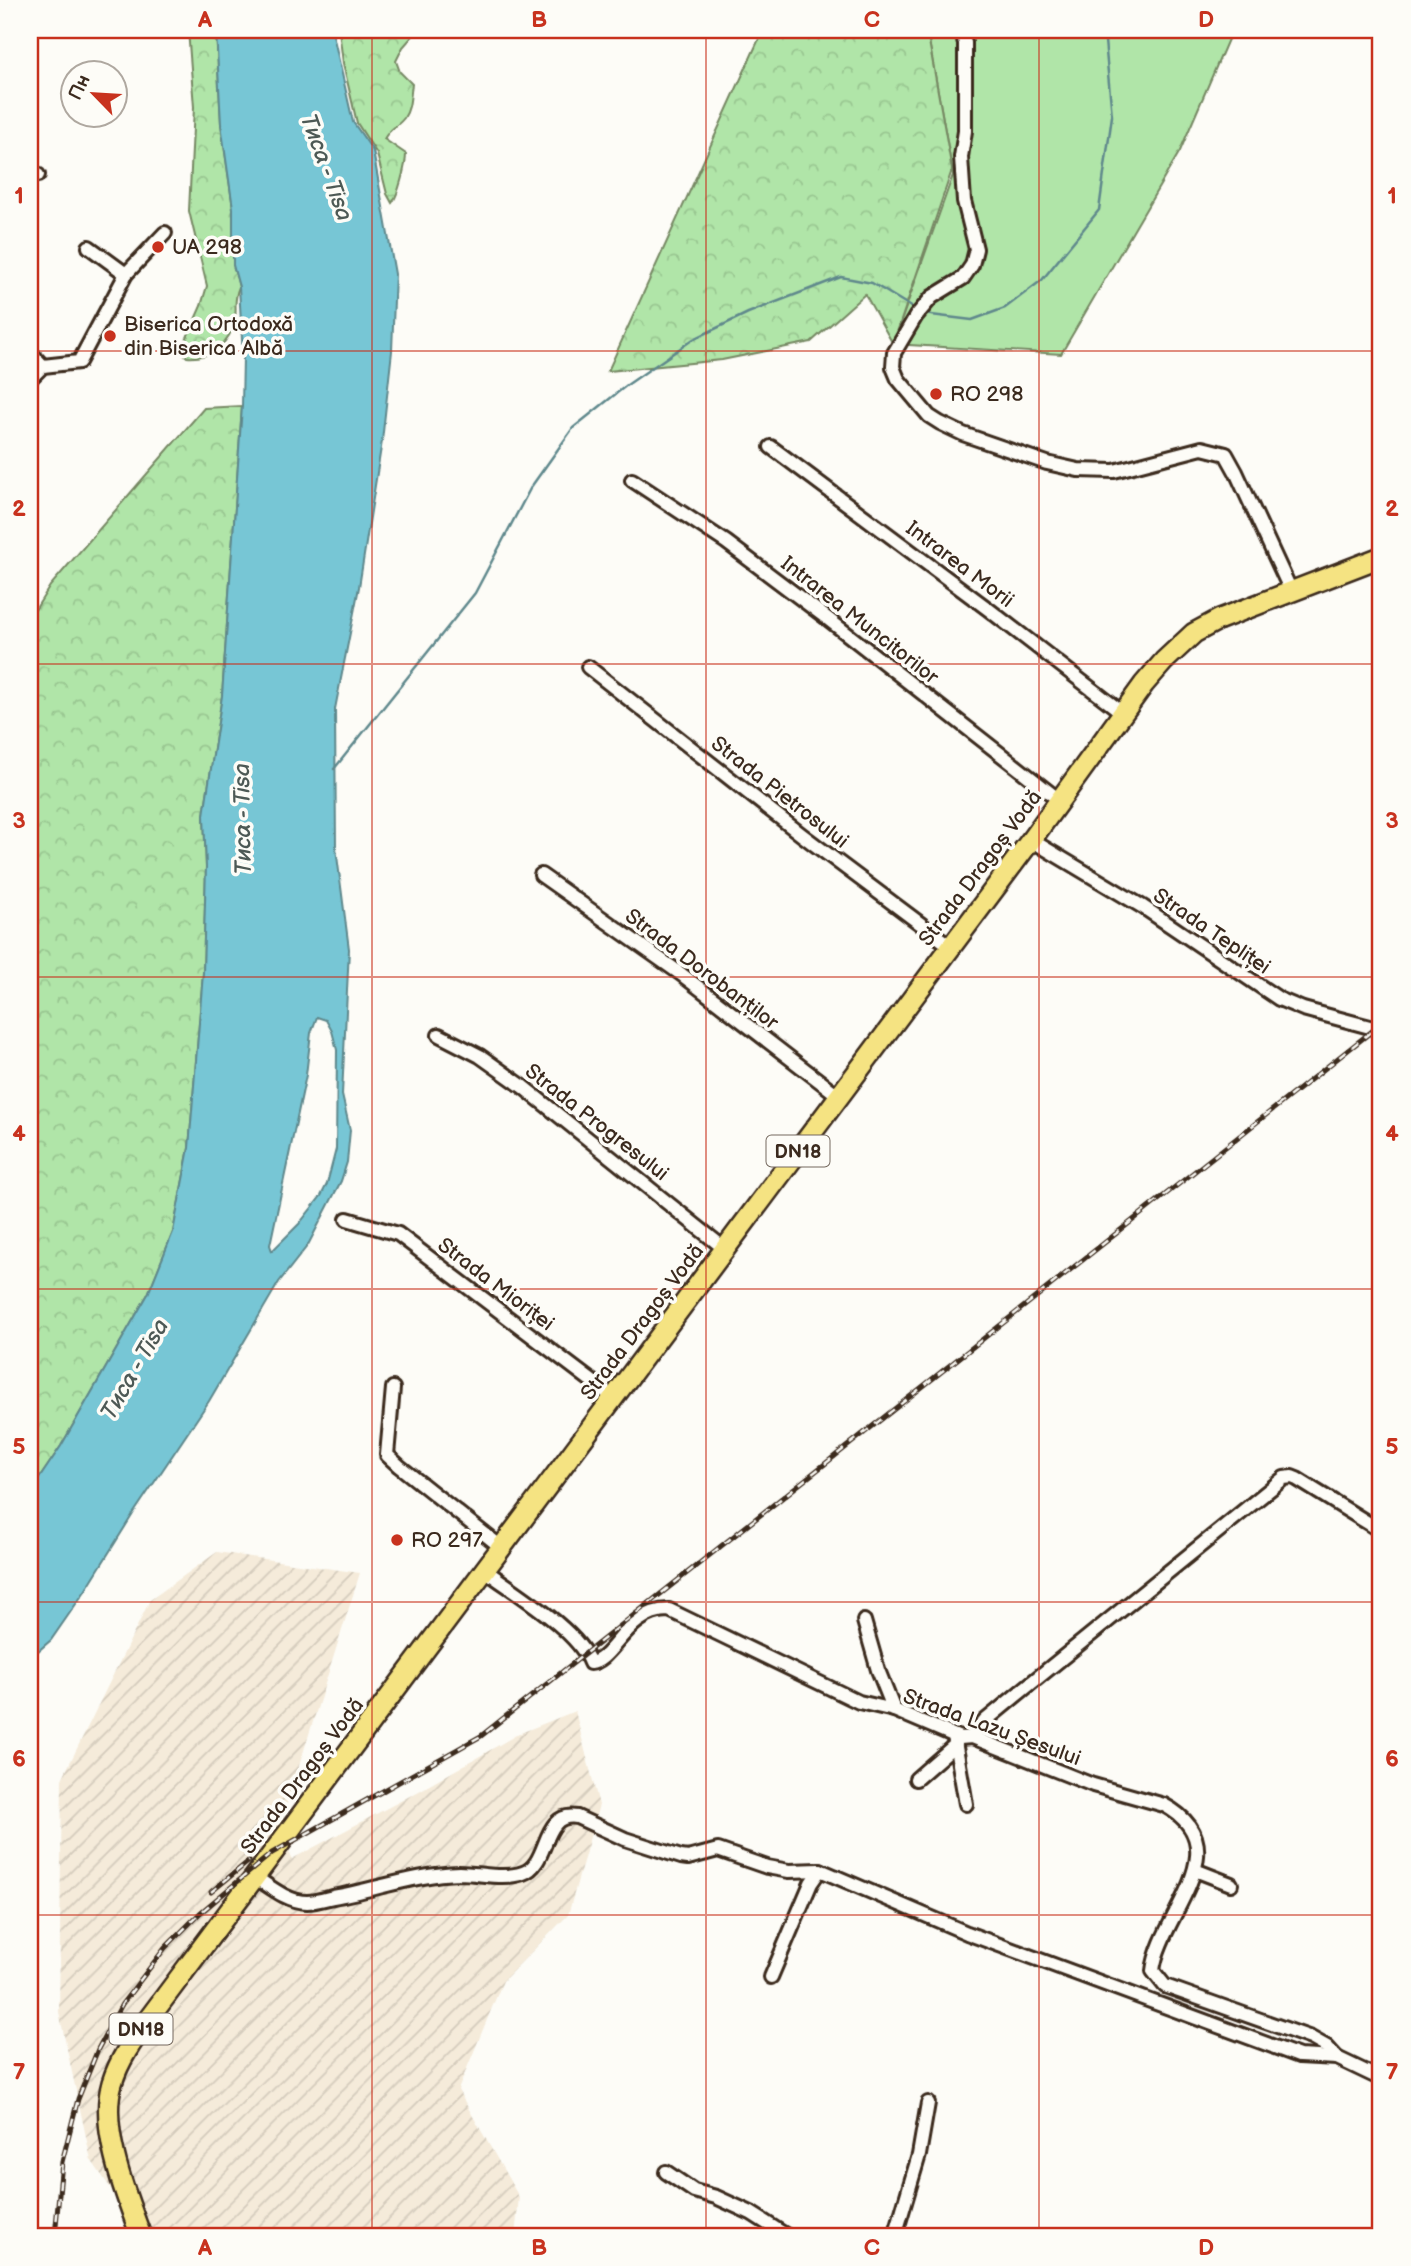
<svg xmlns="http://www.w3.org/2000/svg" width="1411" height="2266" font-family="'Balsamiq Sans',sans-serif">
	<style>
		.industrial { fill: url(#industrial-furrows) }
		.grass { fill: #b0e5a8; stroke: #768863; stroke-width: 2 }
		.forest { fill: url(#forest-crowns); stroke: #768863; stroke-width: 2 }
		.water { fill: #77c6d5; stroke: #5f888c; stroke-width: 2; fill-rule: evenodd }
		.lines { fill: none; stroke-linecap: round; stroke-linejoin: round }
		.stream { stroke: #5f888c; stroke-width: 2.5 }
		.street-casing { stroke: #3b2a1e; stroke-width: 18 }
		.primary-casing { stroke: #3b2a1e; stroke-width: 24 }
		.street { stroke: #fdfcf7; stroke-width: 12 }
		.primary { stroke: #f5e382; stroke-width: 19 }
		.rail-casing { stroke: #3b2a1e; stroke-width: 5 }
		.rail { stroke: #fdfcf7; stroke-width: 2.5; stroke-dasharray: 8; stroke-linecap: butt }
		.grid { fill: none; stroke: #c8321e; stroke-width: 2; stroke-opacity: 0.55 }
		.poi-dot { fill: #c8321e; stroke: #fdfcf7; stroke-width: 2.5 }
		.labels { text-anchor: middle; stroke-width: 7; stroke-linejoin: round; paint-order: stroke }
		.shield { fill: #fdfcf7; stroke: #75695f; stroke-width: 2 }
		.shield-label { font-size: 19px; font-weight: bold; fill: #3b2a1e }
		.poi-label { font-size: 21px; fill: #3b2a1e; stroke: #fdfcf7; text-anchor: start }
		.street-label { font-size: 21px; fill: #3b2a1e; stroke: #fdfcf7 }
		.water-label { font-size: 23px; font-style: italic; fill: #4d5955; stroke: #fdfcf7 }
		.neatline { fill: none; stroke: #c8321e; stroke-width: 2.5 }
		.grid-label { font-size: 23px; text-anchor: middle; font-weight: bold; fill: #c8321e }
	</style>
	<defs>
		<pattern id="industrial-furrows" width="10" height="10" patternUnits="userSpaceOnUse" patternTransform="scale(1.75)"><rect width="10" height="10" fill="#f5ebda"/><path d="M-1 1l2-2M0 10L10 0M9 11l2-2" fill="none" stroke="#d3cabb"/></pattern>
		<pattern id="forest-crowns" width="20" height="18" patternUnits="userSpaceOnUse" patternTransform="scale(1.75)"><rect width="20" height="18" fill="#b0e5a8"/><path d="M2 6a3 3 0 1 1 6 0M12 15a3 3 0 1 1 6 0" fill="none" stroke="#98c590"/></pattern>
	</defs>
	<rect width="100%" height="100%" fill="#fdfcf7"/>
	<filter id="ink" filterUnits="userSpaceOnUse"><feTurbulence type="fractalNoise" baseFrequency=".0143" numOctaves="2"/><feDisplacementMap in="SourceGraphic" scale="14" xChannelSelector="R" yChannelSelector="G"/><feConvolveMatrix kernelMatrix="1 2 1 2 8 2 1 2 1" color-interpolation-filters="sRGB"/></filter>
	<g filter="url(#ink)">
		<path class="industrial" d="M217 1552 360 1573 280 1826 292 1859 421 1790 518 1734 575 1711 599 1805 568 1915 503 1981 458 2090 519 2197 515 2236H144L91 2160 59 2012 62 1779 150 1600Z"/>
		<path class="grass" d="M927 30H1232L1180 151 1061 354 893 344 953 175Z"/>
		<g class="forest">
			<path d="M188 30H216L221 124 233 208V264L239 287C233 301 237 306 235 320 230 343 211 359 187 357L181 351 201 306 207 286 189 211 194 107Z"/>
			<path d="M339 30H418L403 47 396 61 400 72 412 84C410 96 411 108 404 118 398 126 389 129 384 139L406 154C406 165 398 196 392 203L387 194 377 154 357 123 343 63Z"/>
			<path d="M763 30H927L952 170 893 344 865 294 811 342 722 360 608 371Z"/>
			<path d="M242 406 222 696 204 815 206 867 203 973 189 1148 173 1232 148 1294 61 1446 30 1492V618L50 586 204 408Z"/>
		</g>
		<path class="water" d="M216 30H332L353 122 373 151 395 274 392 351 382 441 359 587 335 709 336 848 349 949 342 1095 350 1130 347 1162 341 1181 308 1245 279 1282 209 1401 133 1514 85 1591 51 1640 30 1658V1492L61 1446 148 1294 173 1232 189 1148 203 973 206 867 204 815 222 696 242 406 243 357 239 287 233 265V208L221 124ZM317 1017 326 1020 332 1031 337 1050 336 1149 327 1184 321 1196 299 1224 272 1251 270 1245 306 1075 311 1033Z"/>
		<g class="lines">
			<g class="stream">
				<path d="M923 314 972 320 1005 308 1042 280 1099 210 1112 116 1104 30"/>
				<path d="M334 769 475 593 531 487 573 428 627 385 692 340 748 313 841 277 872 283 915 309"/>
			</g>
			<defs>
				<g id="street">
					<path d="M961 30 965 43V131L961 157 964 201 976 249 972 265 963 278 932 297 916 316 894 353 893 367 898 379 929 416 940 423 963 434 1047 463 1078 470 1114 471 1202 448 1226 454 1236 472 1291 591"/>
					<path d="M30 175H38"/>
					<path d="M89 247 126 274"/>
					<path d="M30 352 43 366"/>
					<path d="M30 379 43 366 79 362 126 274 165 233"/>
					<path d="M771 447 988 609 1124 714"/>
					<path d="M632 480 726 542 828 619 1059 800"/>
					<path d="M588 667 802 835 950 946"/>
					<path d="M1031 840 1143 907 1279 999 1303 1009 1381 1030"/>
					<path d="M541 875 681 974 839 1096"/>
					<path d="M439 1035 480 1056 522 1086 725 1249"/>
					<path d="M347 1219 398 1234 614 1398"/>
					<path d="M393 1388 387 1455 399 1466 501 1547"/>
					<path d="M485 1570C514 1592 578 1630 590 1663 613 1662 626 1610 669 1610L859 1702 894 1710 960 1738 972 1737 1093 1785 1164 1805C1242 1847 1159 1915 1153 1971L1165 1986 1311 2038 1327 2047 1337 2058"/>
					<path d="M864 1621 878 1670 894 1710"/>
					<path d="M954 1736 966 1804"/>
					<path d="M972 1737 985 1721 1030 1684 1284 1478 1292 1477 1297 1479 1381 1531"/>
					<path d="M916 1779 956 1744"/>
					<path d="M1195 1870 1231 1884"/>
					<path d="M255 1877C270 1887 288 1902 307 1902 315 1902 325 1899 333 1897 375 1890 417 1874 459 1873 480 1873 503 1880 523 1873 550 1864 541 1811 577 1817L625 1839 681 1857 688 1858 718 1850 767 1867 789 1871 820 1870 967 1933 1299 2056 1337 2058 1381 2079"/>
					<path d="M771 1977 811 1883 820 1870"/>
					<path d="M666 2172 694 2191 716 2197 751 2213 787 2236"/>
					<path d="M895 2236 919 2155 928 2103"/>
				</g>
				<path id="primary" d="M141 2236C125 2193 99 2128 112 2083 119 2060 133 2040 147 2021L1031 840 1144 684 1164 661 1194 633 1220 619 1381 557"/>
			</defs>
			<use href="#street" class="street-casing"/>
			<use href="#primary" class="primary-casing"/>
			<use href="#street" class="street"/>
			<use href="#primary" class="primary"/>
			<defs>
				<g id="rail">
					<path d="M211 1892 249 1861"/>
					<path d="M55 2236 62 2162 78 2099 98 2049 122 2004 165 1948 200 1913 272 1853 481 1736 1381 1024"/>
				</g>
			</defs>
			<use href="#rail" class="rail-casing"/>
			<use href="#rail" class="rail"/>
		</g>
	</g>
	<path class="grid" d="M372 30V2236M706 30V2236M1039 30V2236M30 351H1381M30 664H1381M30 977H1381M30 1289H1381M30 1602H1381M30 1915H1381"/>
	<g class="poi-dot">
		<circle cx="158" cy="247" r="7"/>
		<circle cx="110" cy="336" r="7"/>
		<circle cx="936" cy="394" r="7"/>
		<circle cx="397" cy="1540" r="7"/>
	</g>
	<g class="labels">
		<g class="shield">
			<rect x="766.5" y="1135.5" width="63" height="31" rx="5"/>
			<rect x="109.5" y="2013.5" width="63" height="31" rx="5"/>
		</g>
		<g class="shield-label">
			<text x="798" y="1158">DN18</text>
			<text x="141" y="2036">DN18</text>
		</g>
		<g class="poi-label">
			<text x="172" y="254">UA 298</text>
			<text x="124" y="331">Biserica Ortodoxă<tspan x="124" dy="24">din Biserica Albă</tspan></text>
			<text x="950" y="401">RO 298</text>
			<text x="411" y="1547">RO 297</text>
		</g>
		<g class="street-label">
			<text transform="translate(960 564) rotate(37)" y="7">Intrarea Morii</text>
			<text transform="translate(860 620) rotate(38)" y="7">Intrarea Muncitorilor</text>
			<text transform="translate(780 792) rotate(38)" y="7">Strada Pietrosului</text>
			<text transform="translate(980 868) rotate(-53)" y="7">Strada Dragoș Vodă</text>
			<text transform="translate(1212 931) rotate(34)" y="7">Strada Tepliței</text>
			<text transform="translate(702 969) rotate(37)" y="7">Strada Dorobanților</text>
			<text transform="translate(597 1122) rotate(38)" y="7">Strada Progresului</text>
			<text transform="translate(496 1284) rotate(37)" y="7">Strada Mioriței</text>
			<text transform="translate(642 1322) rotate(-53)" y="7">Strada Dragoș Vodă</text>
			<text transform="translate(992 1727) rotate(20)" y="7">Strada Lazu Șesului</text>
			<text transform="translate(302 1776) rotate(-53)" y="7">Strada Dragoș Vodă</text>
		</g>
		<g class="water-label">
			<text transform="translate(327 167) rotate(70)" y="8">Тиса - Tisa</text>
			<text transform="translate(242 819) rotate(-91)" y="8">Тиса - Tisa</text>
			<text transform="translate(134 1369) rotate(-60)" y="8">Тиса - Tisa</text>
		</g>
	</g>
	<rect width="1411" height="2266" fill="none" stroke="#fdfcf7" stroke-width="77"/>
	<g transform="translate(94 94) rotate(295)"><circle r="33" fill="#fdfcf7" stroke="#afa8a0" stroke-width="2"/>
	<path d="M0-5L12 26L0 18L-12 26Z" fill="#c8321e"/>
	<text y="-10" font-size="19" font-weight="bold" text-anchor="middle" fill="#3b2a1e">Пн</text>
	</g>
	<rect x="38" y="38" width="1334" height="2190" class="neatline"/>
	<g class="grid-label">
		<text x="205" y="27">A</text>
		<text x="539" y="27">B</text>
		<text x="872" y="27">C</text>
		<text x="1206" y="27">D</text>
		<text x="19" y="203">1</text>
		<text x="1392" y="203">1</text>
		<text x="19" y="516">2</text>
		<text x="1392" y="516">2</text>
		<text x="19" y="828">3</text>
		<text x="1392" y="828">3</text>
		<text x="19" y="1141">4</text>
		<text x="1392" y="1141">4</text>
		<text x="19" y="1454">5</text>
		<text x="1392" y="1454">5</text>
		<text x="19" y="1766">6</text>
		<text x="1392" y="1766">6</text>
		<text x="19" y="2079">7</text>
		<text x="1392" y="2079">7</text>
		<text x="205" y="2255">A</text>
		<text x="539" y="2255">B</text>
		<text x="872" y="2255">C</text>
		<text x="1206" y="2255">D</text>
	</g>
</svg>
